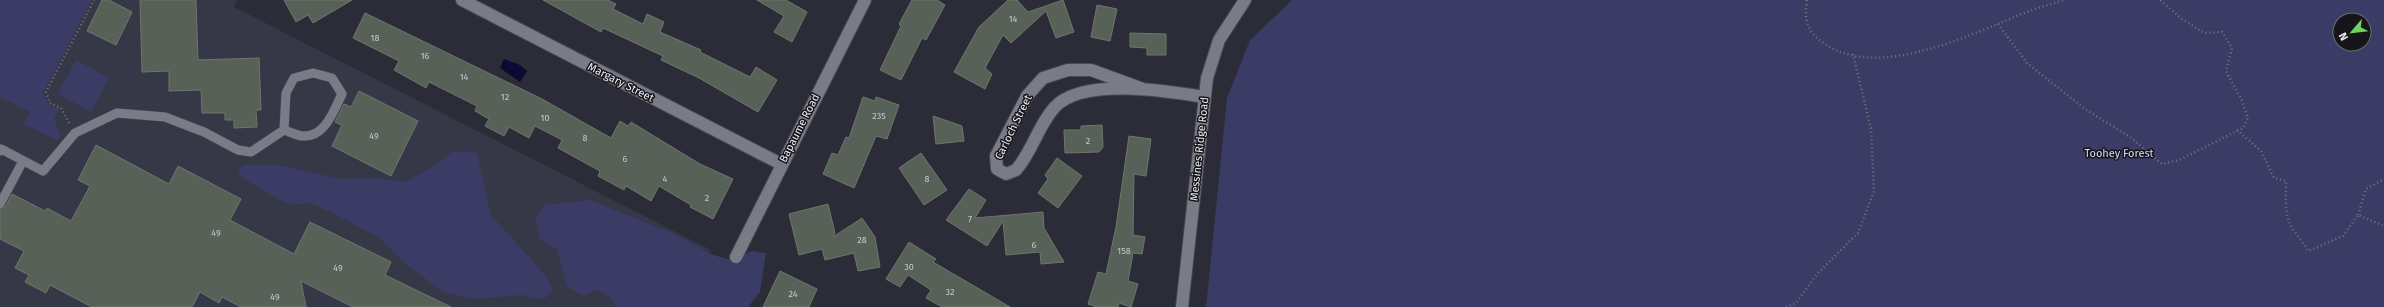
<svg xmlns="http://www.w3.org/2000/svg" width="2384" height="307" font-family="'Fira Sans',sans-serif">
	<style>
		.built { fill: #363847 }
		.green { fill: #3a3c66; fill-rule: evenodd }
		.water { fill: #0e0834 }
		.building { fill: #586157; stroke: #6e776c }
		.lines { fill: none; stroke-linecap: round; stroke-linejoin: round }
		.lane-casing { stroke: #474851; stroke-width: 10 }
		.street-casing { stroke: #474851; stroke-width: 14 }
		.secondary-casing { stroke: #474851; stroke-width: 14 }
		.path { stroke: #72737d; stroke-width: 2.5; stroke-dasharray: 1 3; stroke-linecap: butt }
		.lane { stroke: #797b87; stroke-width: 9 }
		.street { stroke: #797b87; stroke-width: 12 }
		.secondary { stroke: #797b87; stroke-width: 12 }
		.labels { text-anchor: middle; stroke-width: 3; stroke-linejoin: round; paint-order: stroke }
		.number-label { font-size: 9px; fill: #c6c8cb }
		.street-label { font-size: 11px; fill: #eaebf2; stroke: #15151a }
		.park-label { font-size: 11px; fill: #d7dafb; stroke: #15151a }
	</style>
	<rect width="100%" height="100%" fill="#2b2c37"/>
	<path class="built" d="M0 0H237L234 7 711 250 681 307H0Z"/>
	<g class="green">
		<path d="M0 0H91L43 93 48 104 59 109 54 119 61 136 57 140 23 124 30 112 0 97Z"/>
		<path d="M1292 0H2384V307H1206L1227 98 1250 40ZM2340 20H2364V44H2340Z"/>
		<path d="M76 60 109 78 91 112 58 94Z"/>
		<path d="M453 151 477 153 491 215 547 277 553 291 544 299 521 295 472 299 443 291 409 267 380 238 333 213 310 203 289 205 242 178 238 170 244 165H278L341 179 375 178 406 182 437 164Z"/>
		<path d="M590 200 672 233 713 255 732 260 752 251 766 253 760 292 748 307H616L609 297 597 289 584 296 567 287 557 249 540 239 535 218 544 205Z"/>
	</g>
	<path class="water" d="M504 59 520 65 527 71 520 82 500 68Z"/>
	<g class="building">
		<path d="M102 0H109L132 12 116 45 87 31Z"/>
		<path d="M140 0H196L198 60 259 58 261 110H256L257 127 234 128V120H225V113H202L201 90 169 91V71L142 72Z"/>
		<path d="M284 0H352L313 23 308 15 296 22Z"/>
		<path d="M543 0H608L616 4 613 9 643 24 647 14 664 22 660 32 701 50 700 52 750 77 756 67 777 80 758 112 699 78 661 60 663 56 603 28 601 32Z"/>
		<path d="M757 0H786L807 12 792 42 774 32 784 16Z"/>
		<path d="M912 0H937L945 5 926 40 922 38 901 80 880 70 901 26 899 24Z"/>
		<path d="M1008 0H1017L1028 12 1063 0 1074 32 1056 38 1046 11 1011 43 1003 35 985 68 992 74 985 89 954 72 979 27Z"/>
		<path d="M1097 5 1117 9 1110 41 1091 37Z"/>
		<path d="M365 13 542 99 611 138 620 121 628 126 631 122 700 164 733 179 713 219 690 207 691 205 659 186 651 201 626 186 624 190 598 176 600 171 558 148 562 140 535 126 529 138 509 127 504 136 485 126 489 119 475 111 477 106 429 82 426 88 394 70 399 61 353 38Z"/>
		<path d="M1130 33 1166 34V55H1147V48L1130 47Z"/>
		<path d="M359 91 418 121 391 176 332 146 342 125 335 122 344 104 351 107Z"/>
		<path d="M863 97 875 101 876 97 899 105 887 139 876 136 854 188 823 174 832 153 838 155 846 137 849 138Z"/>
		<path d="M933 116 962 126 964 141 936 144Z"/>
		<path d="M1102 125 1103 147 1099 152 1065 153 1064 130H1081V126Z"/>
		<path d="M1129 136 1151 139 1146 176 1134 174 1133 235 1145 237 1142 254 1133 253 1128 281 1138 284 1131 307 1119 303 1118 307H1097L1088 304 1098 272 1106 274 1116 227Z"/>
		<path d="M96 145 169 184 178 166 241 199 230 220 294 254 310 222 391 262 385 275 451 307H353L301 281 306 307H241L222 297 219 303 200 292 192 307H92L50 285 46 293 25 282 29 275 15 268 24 251 0 239V210L5 207 12 194 45 211 47 208 71 221 90 186 78 180Z"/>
		<path d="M921 153 947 190 924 205 899 168Z"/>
		<path d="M1057 158 1082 176 1058 208 1038 193 1048 179 1045 175Z"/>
		<path d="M969 189 986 200 975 218 1043 212 1044 228 1064 262 1041 264 1040 252 1006 255 1003 221 987 246 946 220Z"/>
		<path d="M828 204 835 233 833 237 862 218 875 237 880 267 858 271 854 253 825 260 822 249 799 255 789 214Z"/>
		<path d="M909 242 936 259 933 262 1010 307H942L926 298 931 290 908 275 900 287 886 279Z"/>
		<path d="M780 271 817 289 809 307H763Z"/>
	</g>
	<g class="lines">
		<defs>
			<g id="lane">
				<path d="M0 151 1 149 43 171 75 133 117 113 165 117 204 132 238 150 251 152 284 130C290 132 296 135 302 136 325 138 334 110 342 94L332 78 313 73 294 78 286 93 284 130"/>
				<path d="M0 204 23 161"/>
			</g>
			<g id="street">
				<path d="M462 0 781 164"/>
				<path d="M1143 89 1091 70H1068L1043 78 1027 96 996 156 997 169 1006 174 1016 170C1032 152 1038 126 1054 108 1081 77 1167 91 1204 97"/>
				<path d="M736 257 865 0"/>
			</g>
			<path id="secondary" d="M1182 307 1207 78 1219 40 1245 0"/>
		</defs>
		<use href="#lane" class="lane-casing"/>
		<use href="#street" class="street-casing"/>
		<use href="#secondary" class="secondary-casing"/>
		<g class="path">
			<path d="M1807 0C1804 19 1807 31 1822 42 1877 83 1973 33 2027 12 2039 7 2052 4 2064 0"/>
			<path d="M1998 24 2027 63 2085 109 2130 137 2162 164 2179 160 2243 128 2248 118 2242 101 2226 71 2232 48 2222 32 2204 33 2182 19 2160 0"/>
			<path d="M69 123 61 108 50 103 46 92 94 0"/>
			<path d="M2237 130 2261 151 2274 178 2286 181C2286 197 2284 214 2292 228 2297 236 2304 243 2308 251L2343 236 2358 215 2384 226"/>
			<path d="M2358 215 2366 189 2384 179"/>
			<path d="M1786 307 1796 303 1817 274 1858 233 1874 191 1871 129 1853 54"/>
		</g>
		<use href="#lane" class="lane"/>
		<use href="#street" class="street"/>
		<use href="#secondary" class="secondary"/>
	</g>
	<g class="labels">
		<g class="number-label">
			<text x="1013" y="22">14</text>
			<text x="375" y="41">18</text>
			<text x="425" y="59">16</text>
			<text x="464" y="80">14</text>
			<text x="505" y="100">12</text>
			<text x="879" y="119">235</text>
			<text x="545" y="121">10</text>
			<text x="374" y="139">49</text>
			<text x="585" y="141">8</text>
			<text x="1088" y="144">2</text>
			<text x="625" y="162">6</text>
			<text x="665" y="182">4</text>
			<text x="927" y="182">8</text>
			<text x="707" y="201">2</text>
			<text x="970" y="222">7</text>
			<text x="216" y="236">49</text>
			<text x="862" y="243">28</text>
			<text x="1034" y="248">6</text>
			<text x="1124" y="254">158</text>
			<text x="909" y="270">30</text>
			<text x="338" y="271">49</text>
			<text x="950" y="295">32</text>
			<text x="793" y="297">24</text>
			<text x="275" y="300">49</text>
		</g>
		<g class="street-label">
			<text transform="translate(621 82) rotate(27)" y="4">Margary Street</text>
			<text transform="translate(1013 127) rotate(-64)" y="4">Carloch Street</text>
			<text transform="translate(799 128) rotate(-63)" y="4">Bapaume Road</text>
			<text transform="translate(1199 149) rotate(-84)" y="4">Messines Ridge Road</text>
		</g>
		<g class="park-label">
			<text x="2119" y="157">Toohey Forest</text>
		</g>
	</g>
	<g transform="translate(2352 32) rotate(242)"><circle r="19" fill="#15151a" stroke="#6a6b70"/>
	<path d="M0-3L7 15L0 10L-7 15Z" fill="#6fd360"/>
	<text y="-6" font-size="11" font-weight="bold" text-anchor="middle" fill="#eaebf2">N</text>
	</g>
</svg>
